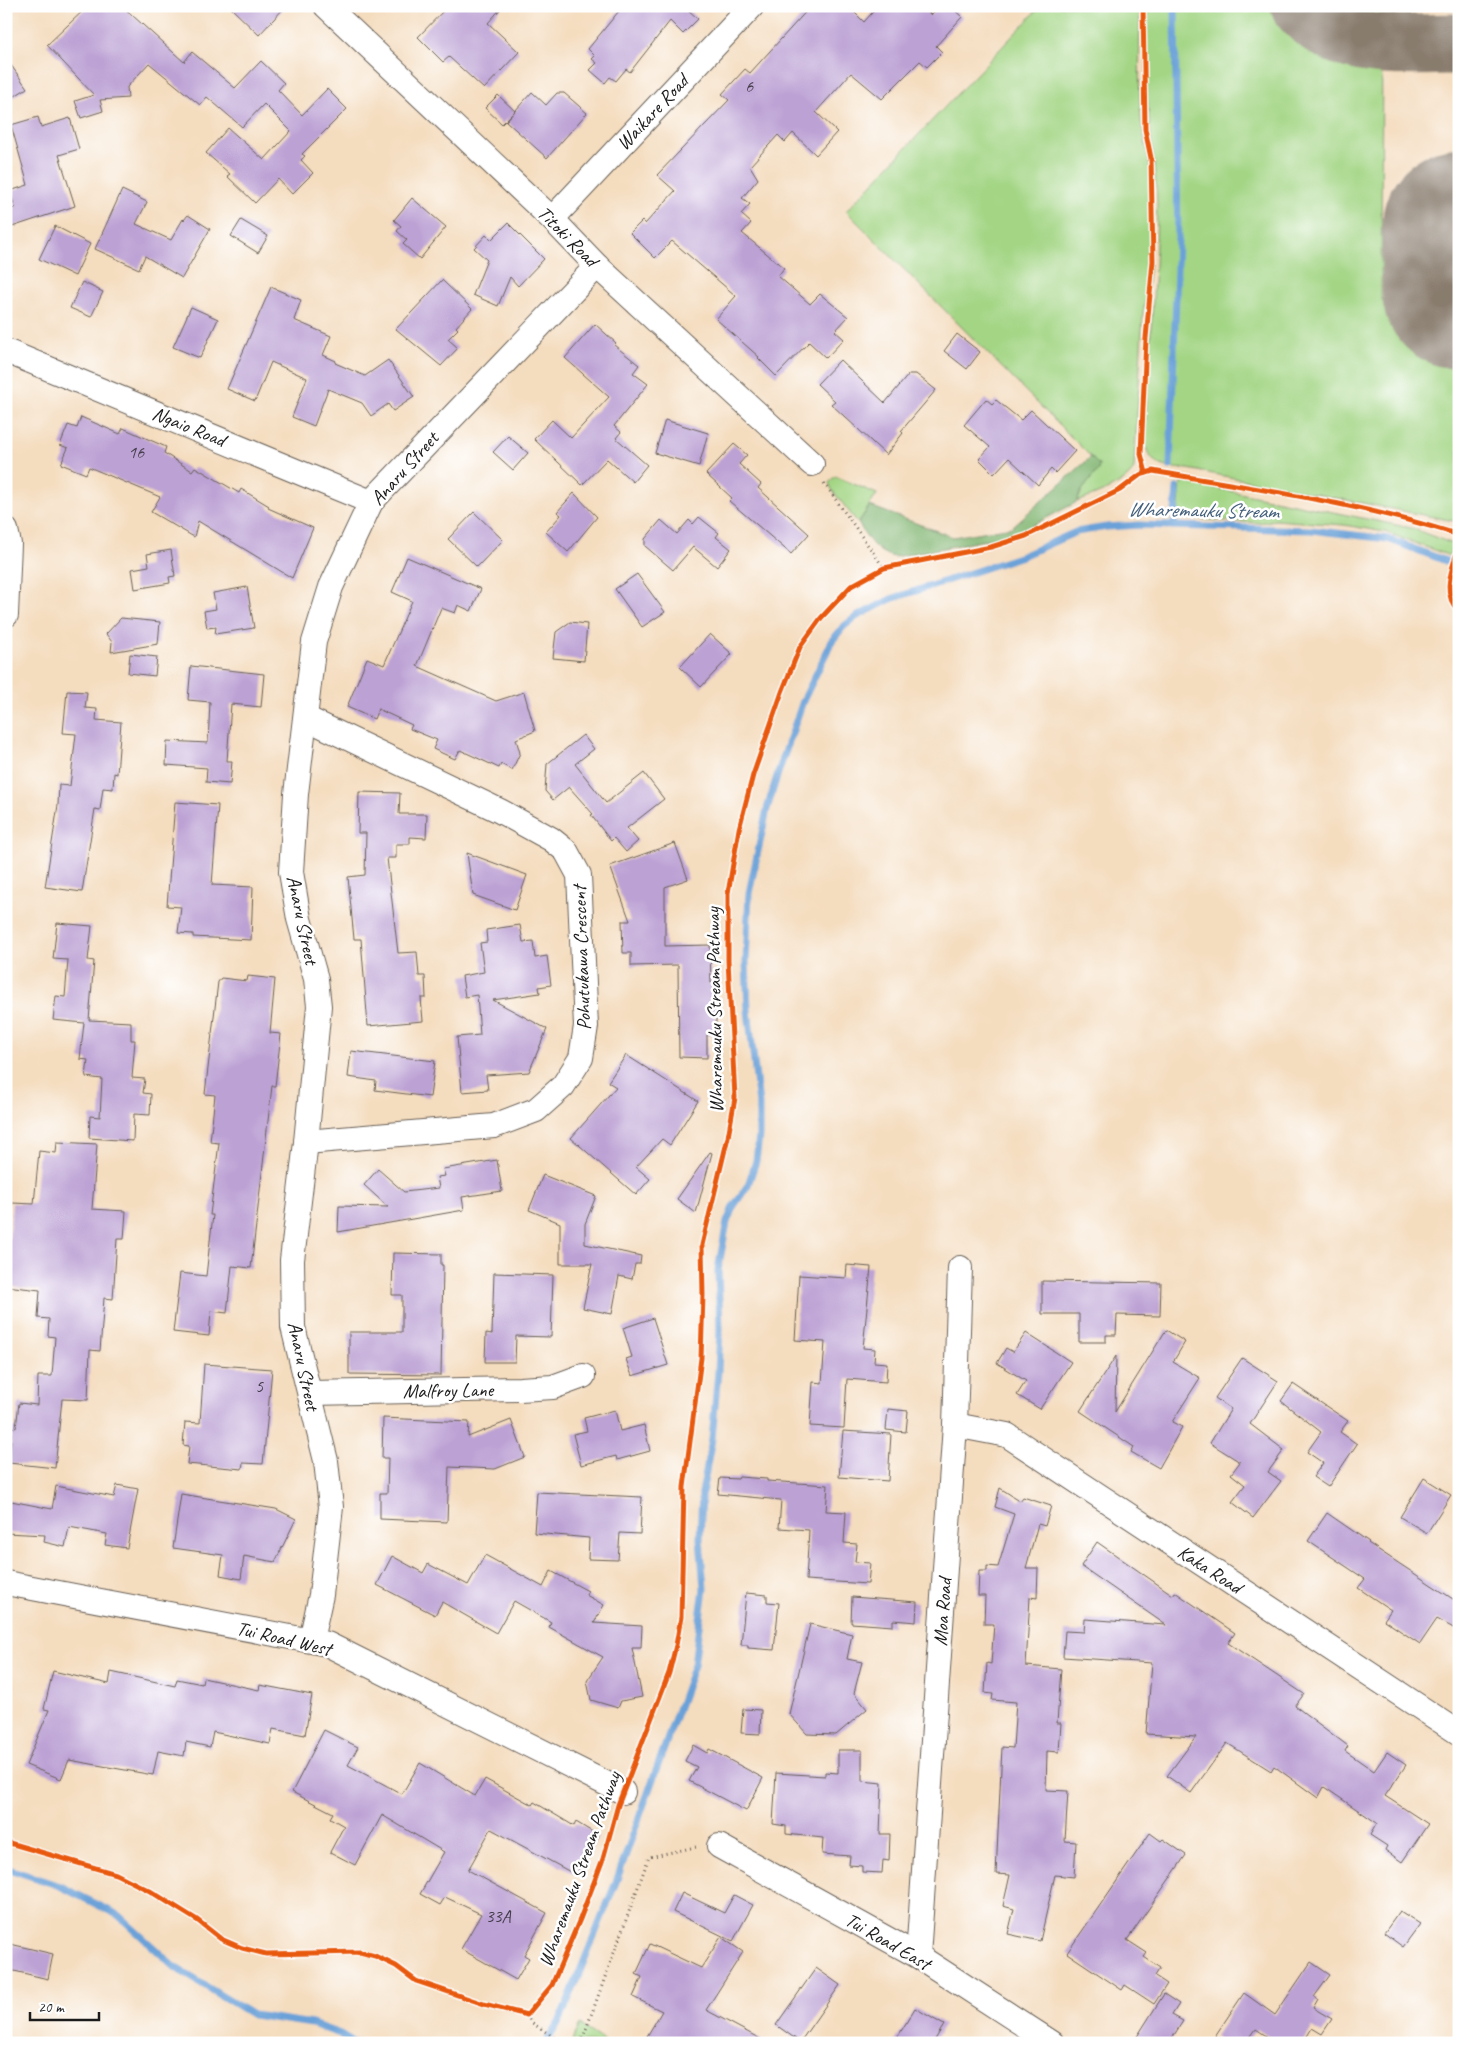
<svg xmlns="http://www.w3.org/2000/svg" width="1465" height="2049" font-family="Caveat,sans-serif">
	<style>
		.green { fill: #a3d584; stroke: #607850 }
		.forest { fill: #82b672; stroke: #4f6947 }
		.lines { fill: none; stroke-linecap: round; stroke-linejoin: round }
		.stream { stroke: #6aa1d8; stroke-width: 7 }
		.taxiway { stroke: #887c6d; stroke-width: 61 }
		.runway { stroke: #887c6d; stroke-width: 154 }
		.building { fill: #bca1d4 }
		.minor-casing { stroke: #685f55; stroke-width: 26 }
		.path { stroke: #685f55; stroke-width: 3; stroke-dasharray: 1 4; stroke-linecap: butt }
		.minor { stroke: #fff; stroke-width: 24 }
		.cycleway-casing { stroke: #fff; stroke-width: 8 }
		.cycleway { stroke: #e8590c; stroke-width: 5 }
		.labels { text-anchor: middle; stroke-width: 5; stroke-linejoin: round; paint-order: stroke }
		.number-label { font-size: 18px; fill: #443d4a }
		.street-label { font-size: 20px; fill: #1c1c1c; stroke: #fff }
		.water-label { font-size: 21px; font-style: italic; fill: #435e7a; stroke: #fff }
	</style>
	<rect width="100%" height="100%" fill="#fff"/>
	<filter id="ink" filterUnits="userSpaceOnUse"><feTurbulence type="fractalNoise" baseFrequency=".02" numOctaves="2"/><feDisplacementMap in="SourceGraphic" scale="10" xChannelSelector="R" yChannelSelector="G"/><feConvolveMatrix kernelMatrix="1 2 1 2 8 2 1 2 1" color-interpolation-filters="sRGB"/></filter>
	<filter id="wash" filterUnits="userSpaceOnUse"><feTurbulence type="fractalNoise" baseFrequency=".0096" numOctaves="4" result="noise"/><feDisplacementMap in="SourceGraphic" scale="20" xChannelSelector="R" yChannelSelector="G"/><feGaussianBlur stdDeviation="1.12" result="paint"/><feColorMatrix in="noise" values="0 0 0 0 0 0 0 0 0 0 0 0 0 0 0 0 0 1.4 0 .05"/><feComposite in="paint" operator="in"/></filter>
	<g filter="url(#wash)">
		<rect width="100%" height="100%" fill="#f4dcbe"/>
		<g class="green">
			<path d="M1041 6H1140C1140 44 1138 82 1141 120 1143 138 1149 155 1150 172 1152 214 1152 272 1143 313L1134 468C1129 484 1092 496 1077 502L1085 484 1098 470 1099 465 846 211Z"/>
			<path d="M1147 6H1382L1381 299 1459 300V524L1454 521 1188 469C1166 468 1151 468 1145 443 1147 364 1156 286 1157 207 1157 172 1150 140 1148 105 1145 72 1147 39 1147 6Z"/>
			<path d="M835 476 877 494 858 523 832 490 829 483Z"/>
			<path d="M1181 481 1411 528 1453 544 1450 556 1385 532 1344 525 1275 520 1259 523 1178 518Z"/>
			<path d="M580 2025 607 2043H571Z"/>
		</g>
		<path class="forest" d="M1091 457 1099 465 1098 470 1080 493 1077 502 1018 533 1003 537 894 557C875 553 867 537 858 523L870 506 953 537 1012 527Z"/>
		<g class="lines">
			<g class="stream">
				<path d="M1170 466 1178 240 1175 6"/>
				<path d="M1174 525 1177 488"/>
				<path d="M6 1868 60 1886 118 1915 176 1968 253 2015 312 2024 340 2034 355 2043"/>
				<path d="M546 2043 561 2018 616 1882 694 1665 704 1588 700 1539 702 1493 712 1439 718 1371 720 1329 718 1270 727 1222 733 1207 748 1185 756 1161 759 1136V1104L748 1010 746 962 749 893 767 809 778 773 803 701 832 641 843 627 856 617 891 599 1022 556 1076 532 1107 527 1139 525 1311 530 1388 539 1459 566"/>
			</g>
			<path class="taxiway" d="M1301 6C1341 54 1403 44 1459 44"/>
			<path class="runway" d="M1459 292V225"/>
		</g>
		<g id="blocks">
			<g class="building">
				<path d="M88 6H122L184 62 192 52 235 88 261 61 284 83 278 90 302 115 327 89 347 109 302 154 305 156 301 160 313 173 292 194 278 179 255 203 227 176 230 174 206 153 228 128 264 160 291 131 264 104 242 127 207 97 200 105 149 63 127 87 128 98 100 100 103 111 81 118 75 101 94 95 47 45Z"/>
				<path d="M229 6H286L259 35Z"/>
				<path d="M448 6H503L488 23 519 52 484 89 449 57 443 62 418 37Z"/>
				<path d="M623 6H684L698 19 683 34 670 21 630 72 626 69 616 81 610 77 605 83 590 70 597 63 592 59 595 56 588 49Z"/>
				<path d="M811 6H848L864 22 878 6H921L931 15 939 6H950L962 17 936 46 942 52 927 67 920 61 882 99 851 73 816 112 837 132 816 155 793 133 785 142 778 135 750 166 758 179 742 198 750 204 741 214 751 223 742 233 784 268 778 276 810 304 820 294 848 317 835 331 844 339 826 358 809 342 776 376 758 358 759 357 716 319 736 296 672 241 655 258 630 233 642 221 645 224 675 191 657 175 729 100 722 94 745 69 750 73Z"/>
				<path d="M6 58 27 88 6 102Z"/>
				<path d="M532 92 546 105 557 93H564L587 113 547 158 506 121Z"/>
				<path d="M498 95 515 111 502 124 485 108Z"/>
				<path d="M38 117 41 127 70 118 79 149 59 155 75 206 6 229V211L15 208 10 191 28 185 11 125Z"/>
				<path d="M122 190 147 202 136 224 171 240 183 219 184 220 188 215 210 229 182 278 145 256 139 269 95 249Z"/>
				<path d="M412 198 446 227 420 259 403 244 407 240 397 231 401 226 394 220Z"/>
				<path d="M241 220 268 236 258 253 231 236Z"/>
				<path d="M508 223 544 259 518 286 510 277 498 306 473 295 487 260 474 248 486 235 491 240Z"/>
				<path d="M55 226 90 244 75 276 39 259Z"/>
				<path d="M442 280 472 309 456 327 458 329 448 339 458 348 441 366 396 329Z"/>
				<path d="M82 282 103 292 91 317 70 308Z"/>
				<path d="M271 287 301 300 294 320 331 336 323 355 336 361 335 363 365 376 388 360 414 397 393 411 388 404 371 416 362 403 328 389 314 426 292 417 307 378 271 362 255 401 227 389Z"/>
				<path d="M191 307 218 319 200 358 173 347Z"/>
				<path d="M595 324 616 343 614 345 639 365 633 373 648 384 614 426 621 432 616 438 647 465 633 482 607 459 582 485 534 439 552 420 571 438 609 397 565 358Z"/>
				<path d="M957 334 980 352 967 369 944 351Z"/>
				<path d="M840 360 885 403 909 374H916L936 390 901 431 903 433 886 455 831 404 835 401 817 384Z"/>
				<path d="M986 399 992 404 996 400 1021 420 1031 410 1075 451 1055 473 1051 469 1038 485 1009 458 994 474 979 459 990 447 964 425Z"/>
				<path d="M81 417 120 434 123 428 166 447 164 453 192 471 195 467 239 493 241 489 269 506 268 508 313 528 292 578 198 521 194 537 151 512 160 497 89 467 86 474 61 464 68 448 60 445 68 425 77 428Z"/>
				<path d="M665 420 708 433 699 466 655 453Z"/>
				<path d="M508 436 528 453 513 470 493 452Z"/>
				<path d="M734 444 747 455 739 464 761 484 758 488 809 534 791 554 729 501 732 498 706 474Z"/>
				<path d="M574 493 597 517 568 552 546 532 561 515 557 512Z"/>
				<path d="M474 512 503 540 477 567 448 539Z"/>
				<path d="M699 517 719 533 716 537 731 549 717 567 693 547 673 570 645 546V539L661 520 677 534 689 520 693 524Z"/>
				<path d="M171 550 175 576 169 577 170 583 135 589 132 569 149 566 147 554Z"/>
				<path d="M407 557 481 589 471 611 458 605 455 613 441 608 417 666 496 701 524 692 535 731 516 739 520 753 512 770 501 764 499 768 460 750 455 759 433 749 437 740 410 729 412 725 378 709 374 719 347 707 367 658 384 665 412 601 392 592Z"/>
				<path d="M637 574 665 612 642 627 615 589Z"/>
				<path d="M247 587 254 628 215 634 216 627 207 628 204 611 216 609 213 593Z"/>
				<path d="M121 618 160 622 158 644 111 652 112 642 106 634Z"/>
				<path d="M570 622 587 624 584 661 553 658 556 632Z"/>
				<path d="M710 634 732 654 701 687 680 667Z"/>
				<path d="M130 654 157 657 155 676 128 673Z"/>
				<path d="M191 666 264 674 261 707 231 704 227 761H232L230 784 206 782 207 768 166 765 167 741 208 743 210 702 188 700Z"/>
				<path d="M67 691 87 692 85 708 97 709 96 720 121 722 117 774 114 773 113 789 103 788 100 810 95 809 82 892 45 887 58 805 59 785 70 786 76 734 63 733Z"/>
				<path d="M583 735 594 749 575 764 606 803 644 773 664 799 627 828 638 841 626 852 614 838 611 841 591 815 593 814 569 787 553 800 545 791 547 764Z"/>
				<path d="M359 792 400 793 399 814H427L426 838 410 837V844H396V858H387L398 953 417 952 419 976H425L426 998H421L423 1021 368 1026 361 939H354L348 877 365 875 366 833H358Z"/>
				<path d="M175 802 218 805 212 885 253 887 251 940 193 937V934L178 933 181 907 167 906Z"/>
				<path d="M675 843 688 879 665 887V946L710 945 711 983H716V1034L707 1035V1058L679 1057 678 965 631 966V953H623L622 921H630L610 866Z"/>
				<path d="M467 853 527 875 515 910 473 895Z"/>
				<path d="M57 923 92 926 88 960 94 961 89 1020 131 1022V1040H135L132 1078 145 1079 143 1093 151 1094 150 1115 134 1114 133 1141 89 1138 90 1116 100 1117 102 1079 86 1077 88 1060 80 1059 84 1023 53 1020 56 996 65 997 68 960 53 959Z"/>
				<path d="M520 925 523 942 533 941 535 958 547 956 551 985 539 987 540 993 493 1000 547 1029 529 1072 486 1075 488 1090 462 1092 457 1037 480 1035 477 995 465 997 462 976 484 972 480 943 487 942 486 930Z"/>
				<path d="M248 976 275 979 270 1033 281 1034 275 1086H272L251 1268 232 1266 227 1313 211 1311 209 1336 173 1332 180 1273 206 1276 213 1215H210L219 1143 210 1142 215 1095 205 1094 218 982 221 978 247 981Z"/>
				<path d="M351 1051 435 1061 430 1097 375 1090 376 1081 348 1077Z"/>
				<path d="M626 1055 698 1101 670 1145 662 1139 636 1167 650 1179 636 1195 571 1138 616 1087 608 1082Z"/>
				<path d="M57 1142 97 1144 92 1209 126 1211 124 1239H117L113 1299 104 1298 100 1351 90 1350 88 1400 62 1399 55 1468 9 1463 12 1427 16 1428 19 1403 37 1405 38 1376H52L55 1337 48 1336 49 1319 38 1318 40 1290 6 1286V1255H8L12 1203 34 1204 39 1151 56 1153Z"/>
				<path d="M710 1152 712 1153 696 1213 677 1199Z"/>
				<path d="M497 1160 502 1191 462 1197 464 1210 338 1232 339 1206 388 1207 364 1185 378 1169 404 1192 439 1188 437 1177 445 1176 443 1169Z"/>
				<path d="M543 1175 596 1196 585 1224V1244L641 1256 640 1264H635L632 1279 619 1276 612 1314 583 1308 592 1264H560V1223L529 1210Z"/>
				<path d="M393 1253 441 1254V1265H443L441 1375 349 1374V1332H402V1295H392Z"/>
				<path d="M847 1265 871 1267 863 1348 875 1349 874 1362 887 1363 886 1382 847 1379 844 1428 810 1426 813 1382 822 1383 825 1342 795 1340 799 1275 846 1278Z"/>
				<path d="M494 1273 553 1275 551 1337 516 1336 515 1362H485L486 1333 492 1334Z"/>
				<path d="M1042 1281 1161 1283 1160 1316 1117 1315 1116 1335H1106V1342H1079V1314H1042Z"/>
				<path d="M653 1318 668 1365 632 1376 626 1359 632 1357 623 1328Z"/>
				<path d="M1166 1330 1185 1342 1173 1362 1200 1378 1172 1422 1182 1427 1159 1468 1131 1452 1134 1447 1080 1411 1116 1356 1115 1412Z"/>
				<path d="M1026 1333 1071 1362 1040 1409 1017 1395 1026 1381 997 1363 1006 1348 1013 1352Z"/>
				<path d="M1242 1358 1278 1381 1250 1424 1284 1450 1268 1472 1281 1481 1253 1518 1232 1502 1245 1485 1231 1474 1240 1462 1210 1443 1231 1409 1215 1398Z"/>
				<path d="M204 1364 272 1369 263 1464 243 1463 242 1469 187 1464 189 1446 183 1445 185 1422 200 1423Z"/>
				<path d="M1293 1384 1348 1421 1340 1432 1357 1444 1328 1487 1313 1477 1323 1463 1307 1452 1321 1432 1281 1401Z"/>
				<path d="M888 1409 908 1411 906 1432 886 1430Z"/>
				<path d="M615 1410 620 1431 644 1425 650 1451 617 1460 616 1456 581 1465 573 1434 587 1431 584 1418Z"/>
				<path d="M383 1418 469 1422 468 1437 511 1420 525 1457 495 1469 449 1467 447 1522 380 1519V1493H387L388 1458H382Z"/>
				<path d="M843 1431 891 1434 888 1481 839 1477Z"/>
				<path d="M739 1477 767 1479V1481L828 1485 826 1511 846 1512 844 1543 857 1544 855 1562 870 1563 868 1584 806 1580 809 1530 779 1528 781 1500 718 1494 720 1478 738 1479Z"/>
				<path d="M1424 1478 1451 1495 1427 1533 1400 1517Z"/>
				<path d="M117 1485 138 1489 127 1548 105 1545 107 1534 69 1527 65 1547 44 1542 45 1535 6 1533V1500L52 1509 56 1486 114 1497Z"/>
				<path d="M1000 1488 1020 1501 1023 1497 1051 1506 1045 1526 1038 1524 1026 1568H1038L1037 1598 1030 1597 1026 1666 1061 1669 1057 1723H1061L1059 1752 1047 1751 1046 1790 1068 1791 1065 1841 1076 1842 1074 1877 1055 1875 1040 1941 1008 1934 1014 1909 1003 1906 1010 1875 996 1874 1002 1747 1013 1748 1016 1702 992 1700 993 1694 985 1693 987 1663 991 1664 994 1624H984L985 1596H978L979 1571H987V1566L998 1567 1014 1514 995 1507Z"/>
				<path d="M537 1492 642 1497 640 1534 620 1533 618 1560 588 1559 589 1538 534 1533Z"/>
				<path d="M181 1494 276 1509 296 1519 275 1562 244 1556 241 1579 220 1575 223 1555 173 1548Z"/>
				<path d="M1327 1513 1369 1542 1368 1543 1459 1603V1631L1437 1619 1420 1644 1384 1620 1391 1610 1358 1588 1365 1579 1308 1541Z"/>
				<path d="M1097 1542 1173 1595 1175 1592 1235 1633 1228 1643 1304 1694 1295 1706 1348 1746 1345 1751 1374 1771 1387 1752 1406 1765 1385 1796 1428 1824 1402 1862 1385 1850 1387 1846 1370 1835 1377 1823 1324 1787 1318 1798 1274 1766 1271 1771 1227 1743 1191 1793 1167 1776 1196 1737 1146 1734 1152 1663 1063 1657 1065 1631 1084 1632 1085 1619 1166 1625 1081 1566Z"/>
				<path d="M485 1555 543 1587 551 1571 588 1591 586 1595 604 1605 594 1623 642 1626 641 1648H632L642 1697 621 1701 618 1708 591 1700 587 1681 603 1657 549 1627 551 1622 514 1601 496 1633 442 1602 435 1615 377 1585 392 1556 423 1573 428 1564 468 1585Z"/>
				<path d="M746 1593 767 1595V1602L779 1603 774 1650 748 1648V1645H741Z"/>
				<path d="M852 1597 917 1602 916 1622 893 1620V1626L851 1623Z"/>
				<path d="M810 1624 852 1634 847 1659 862 1662 854 1693 867 1709 836 1735 807 1734 789 1714Z"/>
				<path d="M53 1671 109 1684 111 1672 175 1686 177 1679 202 1684 203 1678 259 1690 260 1685 312 1695 305 1735 273 1729 270 1744 213 1732 210 1747 186 1742 184 1756 158 1751 153 1775 69 1760 61 1779 26 1765 49 1710 44 1709Z"/>
				<path d="M743 1709 761 1710 760 1734 741 1733Z"/>
				<path d="M324 1730 358 1747 348 1765 402 1794 420 1763 475 1796 485 1779 532 1805 534 1802 574 1826 576 1822 599 1836 576 1875 491 1829 468 1870 547 1913 524 1955 529 1958 516 1980 461 1949 481 1914 445 1897 440 1905 420 1894 444 1852 382 1815 355 1865 330 1852 344 1826 330 1818 333 1813 292 1792Z"/>
				<path d="M693 1745 707 1753 709 1749 763 1778 746 1811 689 1781 697 1767 685 1761Z"/>
				<path d="M838 1750H862V1781L882 1783 880 1834H890L889 1861 883 1860 882 1873 862 1872V1866L849 1865 850 1856 822 1854 823 1838 786 1834V1826L773 1824 776 1773 825 1776V1772L838 1773Z"/>
				<path d="M1150 1833 1161 1841 1163 1839 1186 1855 1127 1940 1147 1953 1144 1957 1160 1968 1155 1976 1167 1984 1154 2004 1125 1985 1122 1990 1067 1953Z"/>
				<path d="M682 1893 724 1913 734 1895 753 1905 733 1941 673 1912Z"/>
				<path d="M1400 1911 1420 1924 1403 1947 1384 1933Z"/>
				<path d="M721 1937 743 1952 706 2010 768 2043H643L662 2011 633 1997 642 1977 636 1974 650 1944 701 1968Z"/>
				<path d="M6 1943 53 1954 48 1979 6 1969Z"/>
				<path d="M1311 1962 1330 1975 1314 1997 1318 1999 1313 2008 1332 2019 1322 2034 1312 2028 1303 2043H1277L1256 2029 1246 2043H1225L1215 2036 1244 1993 1275 2015Z"/>
				<path d="M816 1968 840 1985 800 2042 776 2025Z"/>
				<path d="M1164 1994 1179 2004 1172 2015 1183 2021 1169 2043H1133Z"/>
				<path d="M915 2008 944 2025 933 2043H894Z"/>
			</g>
		</g>
	</g>
	<g filter="url(#ink)">
		<use href="#blocks" fill-opacity="0" stroke="#685f55" stroke-width="1"/>
		<g class="lines">
			<defs>
				<g id="minor">
					<path d="M326 6 552 219 597 266 812 464"/>
					<path d="M552 219 752 6"/>
					<path d="M6 351 371 502"/>
					<path d="M6 530 9 544 6 615"/>
					<path d="M306 718 500 811 551 839 566 851 579 875 586 1026 581 1058 563 1086 536 1110 494 1126 306 1142"/>
					<path d="M310 1393 520 1389 553 1387 583 1376"/>
					<path d="M955 1425 1007 1435 1459 1733"/>
					<path d="M6 1583 327 1644 623 1792"/>
					<path d="M311 1640 321 1595 331 1507 326 1461 293 1327 292 1260 306 1142 319 1006 316 979 299 919 291 872 296 794 314 642 331 587 371 502 597 266"/>
					<path d="M719 1846 918 1956 1052 2043"/>
					<path d="M918 1956 955 1425 960 1268"/>
				</g>
			</defs>
			<use href="#minor" class="minor-casing"/>
			<g class="path">
				<path d="M824 483 884 568"/>
				<path d="M527 2015 531 2022 562 2043"/>
				<path d="M581 2043 649 1857 696 1847"/>
			</g>
			<use href="#minor" class="minor"/>
			<defs>
				<g id="cycleway">
					<path d="M1143 6 1145 129 1151 158 1153 261 1146 338 1141 454 1146 473"/>
					<path d="M1459 546C1453 568 1440 593 1459 611"/>
					<path d="M6 1842 116 1874 150 1891 197 1920 221 1939 242 1948 266 1954 360 1952 375 1956 396 1966 416 1981 484 2004 527 2015 552 1985 580 1919 603 1859 618 1805 669 1673 676 1645 681 1617 684 1487 701 1358 703 1295 702 1245 728 1137 735 1098 728 960V893L739 829 753 775 782 692 800 647 821 618 851 586 884 568 991 547 1026 536 1120 490 1140 475 1153 471C1255 489 1360 503 1459 535"/>
				</g>
			</defs>
			<use href="#cycleway" class="cycleway-casing"/>
			<use href="#cycleway" class="cycleway"/>
		</g>
	</g>
	<g class="labels">
		<g class="number-label">
			<text x="749" y="92">6</text>
			<text x="136" y="458">16</text>
			<text x="259" y="1392">5</text>
			<text x="498" y="1922">33A</text>
		</g>
		<g class="street-label">
			<text transform="translate(652 112) rotate(-47)" y="7">Waikare Road</text>
			<text transform="translate(568 236) rotate(45)" y="7">Titoki Road</text>
			<text transform="translate(189 426) rotate(22)" y="7">Ngaio Road</text>
			<text transform="translate(404 468) rotate(-48)" y="7">Anaru Street</text>
			<text transform="translate(303 920) rotate(78)" y="7">Anaru Street</text>
			<text transform="translate(581 958) rotate(-92)" y="7">Pohutukawa Crescent</text>
			<text transform="translate(714 1010) rotate(-91)" y="7">Wharemauku Stream Pathway</text>
			<text transform="translate(304 1366) rotate(78)" y="7">Anaru Street</text>
			<text transform="translate(448 1390) rotate(-1)" y="7">Malfroy Lane</text>
			<text transform="translate(1210 1569) rotate(33)" y="7">Kaka Road</text>
			<text transform="translate(942 1612) rotate(-86)" y="7">Moa Road</text>
			<text transform="translate(284 1638) rotate(13)" y="7">Tui Road West</text>
			<text transform="translate(579 1869) rotate(-70)" y="7">Wharemauku Stream Pathway</text>
			<text transform="translate(888 1941) rotate(30)" y="7">Tui Road East</text>
		</g>
		<g class="water-label">
			<text transform="translate(1203 510) rotate(1)" y="7">Wharemauku Stream</text>
		</g>
	</g>
	<rect width="1465" height="2049" fill="none" stroke="#fff" stroke-width="25"/>
	<path d="M30 2012v8h69v-8" fill="none" stroke="#1c1c1c" stroke-width="2.5"/>
	<text x="38" y="2012" font-size="15" fill="#1c1c1c" stroke="#ffffff" stroke-width="4" paint-order="stroke">20 m</text>
</svg>
